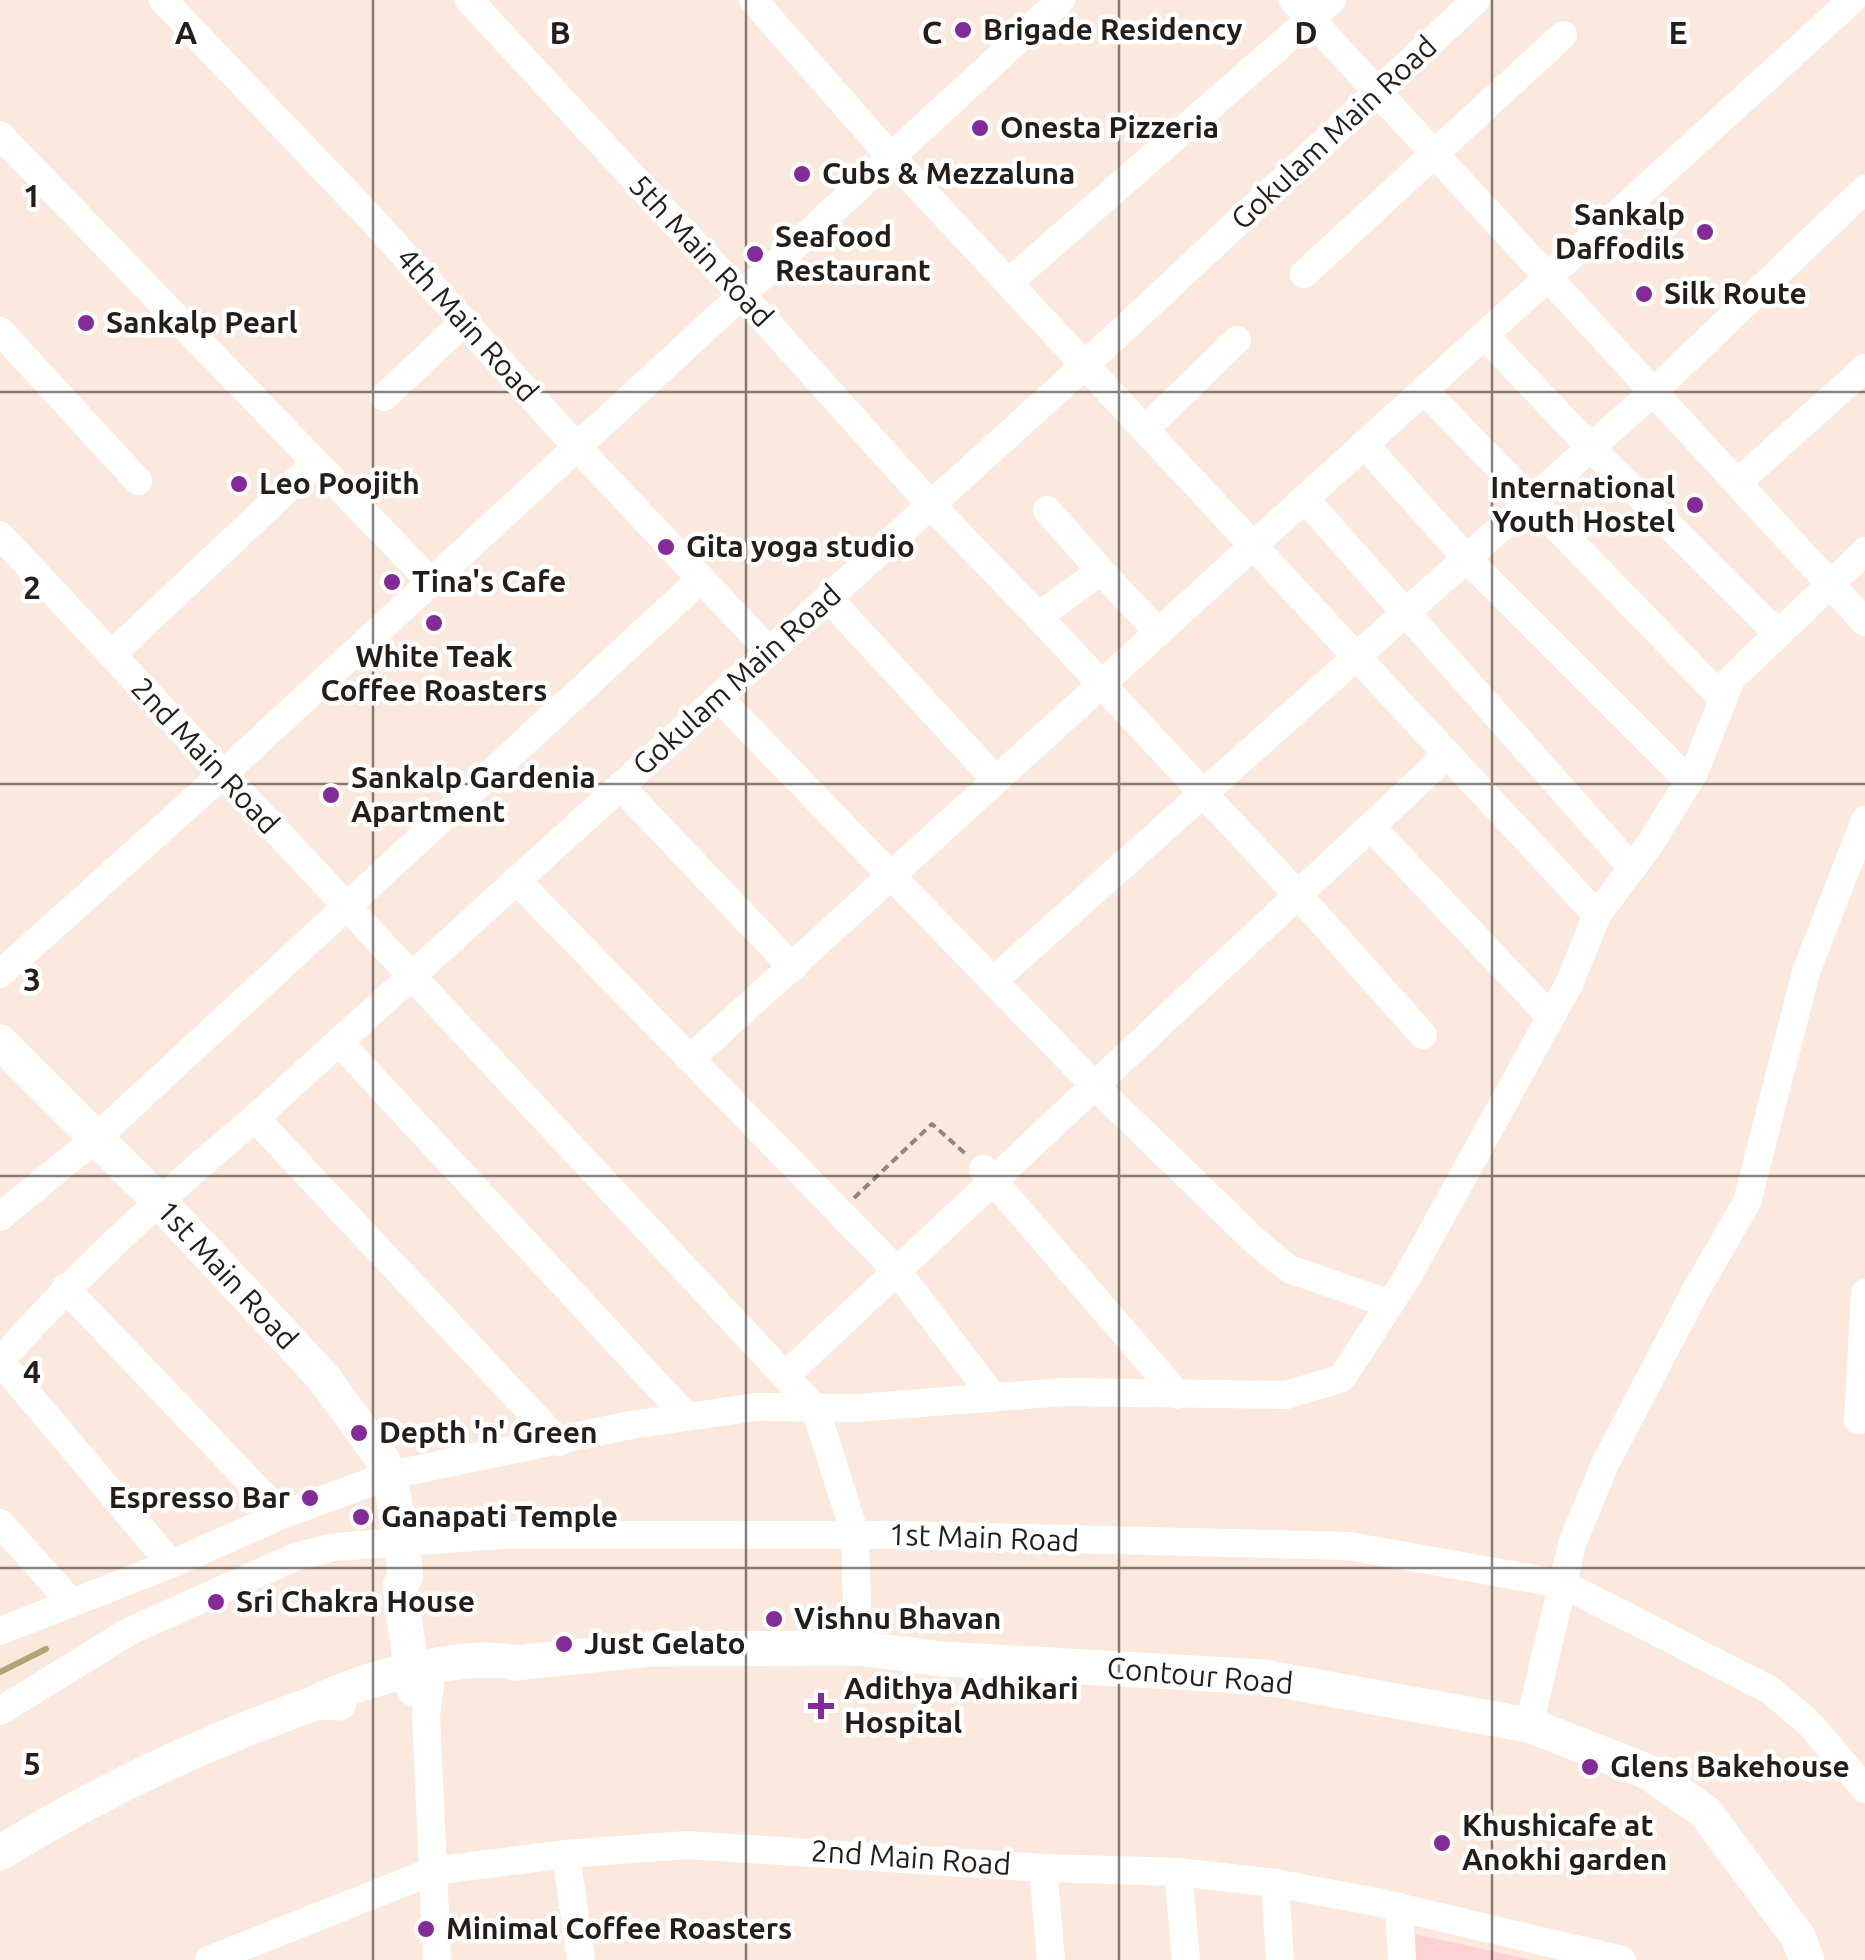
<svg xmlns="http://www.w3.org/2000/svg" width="1865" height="1960" font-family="Ubuntu,sans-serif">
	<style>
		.green { fill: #fed1d2 }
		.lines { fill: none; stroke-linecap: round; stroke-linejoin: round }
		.stream { stroke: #b1a475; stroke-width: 6 }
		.path { stroke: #91857d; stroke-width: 4; stroke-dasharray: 8 5; stroke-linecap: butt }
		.minor { stroke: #fff; stroke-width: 28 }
		.major { stroke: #fff; stroke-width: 35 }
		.grid { fill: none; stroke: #241e1a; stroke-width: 2.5; stroke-opacity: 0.55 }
		.poi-dot { fill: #832b98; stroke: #fff; stroke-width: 4 }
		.labels { text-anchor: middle; stroke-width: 9; stroke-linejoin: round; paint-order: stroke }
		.poi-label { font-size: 30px; font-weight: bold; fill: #241e1a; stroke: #fff; text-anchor: start }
		.street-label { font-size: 30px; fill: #241e1a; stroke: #fff }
		.grid-label { font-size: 32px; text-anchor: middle; font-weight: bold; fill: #241e1a; stroke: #fff; stroke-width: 9; stroke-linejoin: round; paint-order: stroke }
	</style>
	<rect width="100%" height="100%" fill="#fbe9dd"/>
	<path class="green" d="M1410 1933 1532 1960H1413Z"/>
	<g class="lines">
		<path class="stream" d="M0 1672 46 1649"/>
		<path class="path" d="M854 1198 932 1124 968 1156"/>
		<g class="minor">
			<path d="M163 0 369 216 577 447 769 651"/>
			<path d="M469 0 742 295 931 505 1038 616 1101 571 1047 510"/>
			<path d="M753 0 891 157 1597 915"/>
			<path d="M1293 0 1865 622"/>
			<path d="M0 135 431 582"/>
			<path d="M1304 274 1563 35"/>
			<path d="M1008 283 1332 0"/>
			<path d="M0 331 138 481"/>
			<path d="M1484 335 1591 448 1778 634"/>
			<path d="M1424 390 1723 699"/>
			<path d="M384 397 464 322"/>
			<path d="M1145 429 1237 340"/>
			<path d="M1364 444 1467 559 1689 781"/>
			<path d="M1737 483 1865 368"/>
			<path d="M1305 499 1632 868"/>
			<path d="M0 535 815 1408 855 1534 858 1648"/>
			<path d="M1101 571 1158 632"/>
			<path d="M828 598 996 780"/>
			<path d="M1038 616 1298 895 1423 1035"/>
			<path d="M111 655 315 463"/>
			<path d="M718 697 1095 1086 1255 1241 1289 1269 1390 1304"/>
			<path d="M620 786 793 968"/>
			<path d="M1371 827 1550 1016"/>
			<path d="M516 880 897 1271 994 1398"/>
			<path d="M0 974 223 774 1061 0"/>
			<path d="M993 981 1653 392 1865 189"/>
			<path d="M339 1042 687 1417"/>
			<path d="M690 1059 1852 0"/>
			<path d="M255 1118 559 1442"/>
			<path d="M983 1169 1178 1395"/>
			<path d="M0 1217 96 1138 701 579"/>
			<path d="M65 1288 282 1515"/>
			<path d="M0 1361C79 1272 164 1194 255 1118L1085 365 1476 0"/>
			<path d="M0 1361 171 1564"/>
			<path d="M785 1376 1448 754"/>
			<path d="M1858 1420 1865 1293"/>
			<path d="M0 1523 71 1602"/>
			<path d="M0 1631 171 1564 282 1515 390 1475 631 1425 756 1407 856 1408 1064 1392 1286 1395 1342 1378 1408 1276 1569 984 1597 915 1650 844 1694 773 1731 679 1865 551"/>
			<path d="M430 1686 426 1715 437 1960"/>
			<path d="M0 1711 130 1631 295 1557 334 1547 502 1535H900L1349 1546 1563 1584 1770 1690 1810 1724 1865 1789"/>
			<path d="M1529 1725 1573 1541 1605 1464 1696 1290 1747 1202 1806 972 1865 820"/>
			<path d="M566 1854 581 1960"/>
			<path d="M1043 1868 1051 1960"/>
			<path d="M1178 1872 1186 1960"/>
			<path d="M1275 1883 1280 1960"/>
			<path d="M1399 1907 1402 1960"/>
			<path d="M209 1960 433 1871 566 1854 687 1845 1043 1868 1178 1872 1275 1883 1376 1902 1622 1960"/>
		</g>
		<g class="major">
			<path d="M0 1042 157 1199 323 1377 379 1454 390 1475 406 1575 400 1586 414 1689"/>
			<path d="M318 1702C358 1679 470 1651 515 1663L651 1649 858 1648 942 1659 1263 1677 1529 1725 1646 1771 1705 1812 1798 1937 1807 1960"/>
			<path d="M0 1853C100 1791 207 1741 318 1702L339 1703"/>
		</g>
	</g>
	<path class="grid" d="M373 0V1960M746 0V1960M1119 0V1960M1492 0V1960M0 392H1865M0 784H1865M0 1176H1865M0 1568H1865"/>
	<g class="poi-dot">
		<circle cx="963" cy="30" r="10"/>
		<circle cx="980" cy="128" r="10"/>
		<circle cx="802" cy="174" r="10"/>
		<circle cx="1705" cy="232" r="10"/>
		<circle cx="755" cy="254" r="10"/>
		<circle cx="1644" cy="294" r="10"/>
		<circle cx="86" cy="323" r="10"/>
		<circle cx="239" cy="484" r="10"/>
		<circle cx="1695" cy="505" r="10"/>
		<circle cx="666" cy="547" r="10"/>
		<circle cx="392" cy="582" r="10"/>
		<circle cx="434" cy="623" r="10"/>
		<circle cx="331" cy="795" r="10"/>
		<circle cx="359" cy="1433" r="10"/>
		<circle cx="310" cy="1498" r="10"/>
		<circle cx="361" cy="1517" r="10"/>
		<circle cx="216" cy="1602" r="10"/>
		<circle cx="774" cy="1619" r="10"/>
		<circle cx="564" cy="1644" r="10"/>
		<path d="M816 1691h10v10h10v10h-10v10h-10v-10h-10v-10h10z"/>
		<circle cx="1590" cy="1767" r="10"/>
		<circle cx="1442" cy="1843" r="10"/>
		<circle cx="426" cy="1929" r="10"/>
	</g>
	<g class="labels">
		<g class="poi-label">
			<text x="983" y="40">Brigade Residency</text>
			<text x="1000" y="138">Onesta Pizzeria</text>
			<text x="822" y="184">Cubs &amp; Mezzaluna</text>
			<text x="1685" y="225" text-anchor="end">Sankalp<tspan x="1685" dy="34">Daffodils</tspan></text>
			<text x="775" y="247">Seafood<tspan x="775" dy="34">Restaurant</tspan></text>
			<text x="1664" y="304">Silk Route</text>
			<text x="106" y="333">Sankalp Pearl</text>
			<text x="259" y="494">Leo Poojith</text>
			<text x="1675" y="498" text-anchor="end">International<tspan x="1675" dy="34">Youth Hostel</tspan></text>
			<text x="686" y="557">Gita yoga studio</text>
			<text x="412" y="592">Tina's Cafe</text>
			<text x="434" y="667" text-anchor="middle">White Teak<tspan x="434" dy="34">Coffee Roasters</tspan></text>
			<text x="351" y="788">Sankalp Gardenia<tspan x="351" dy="34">Apartment</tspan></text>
			<text x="379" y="1443">Depth 'n' Green</text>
			<text x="290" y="1508" text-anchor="end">Espresso Bar</text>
			<text x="381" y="1527">Ganapati Temple</text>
			<text x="236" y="1612">Sri Chakra House</text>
			<text x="794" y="1629">Vishnu Bhavan</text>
			<text x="584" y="1654">Just Gelato</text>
			<text x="844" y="1699">Adithya Adhikari<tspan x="844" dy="34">Hospital</tspan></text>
			<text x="1610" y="1777">Glens Bakehouse</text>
			<text x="1462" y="1836">Khushicafe at<tspan x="1462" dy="34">Anokhi garden</tspan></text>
			<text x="446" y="1939">Minimal Coffee Roasters</text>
		</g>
		<g class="street-label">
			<text transform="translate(1334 133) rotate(-43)" y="10">Gokulam Main Road</text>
			<text transform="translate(701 251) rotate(47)" y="10">5th Main Road</text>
			<text transform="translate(467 325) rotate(48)" y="10">4th Main Road</text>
			<text transform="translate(737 680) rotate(-42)" y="10">Gokulam Main Road</text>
			<text transform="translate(205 756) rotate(47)" y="10">2nd Main Road</text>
			<text transform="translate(227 1275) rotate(47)" y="10">1st Main Road</text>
			<text transform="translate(984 1538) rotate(2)" y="10">1st Main Road</text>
			<text transform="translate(1200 1676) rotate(5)" y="10">Contour Road</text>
			<text transform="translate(911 1858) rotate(4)" y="10">2nd Main Road</text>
		</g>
	</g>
	<g class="grid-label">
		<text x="186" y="44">A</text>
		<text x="560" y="44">B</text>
		<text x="932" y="44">C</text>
		<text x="1306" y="44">D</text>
		<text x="1678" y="44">E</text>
		<text x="32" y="207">1</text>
		<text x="32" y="599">2</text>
		<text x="32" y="991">3</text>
		<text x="32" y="1383">4</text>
		<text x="32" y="1775">5</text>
	</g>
</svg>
